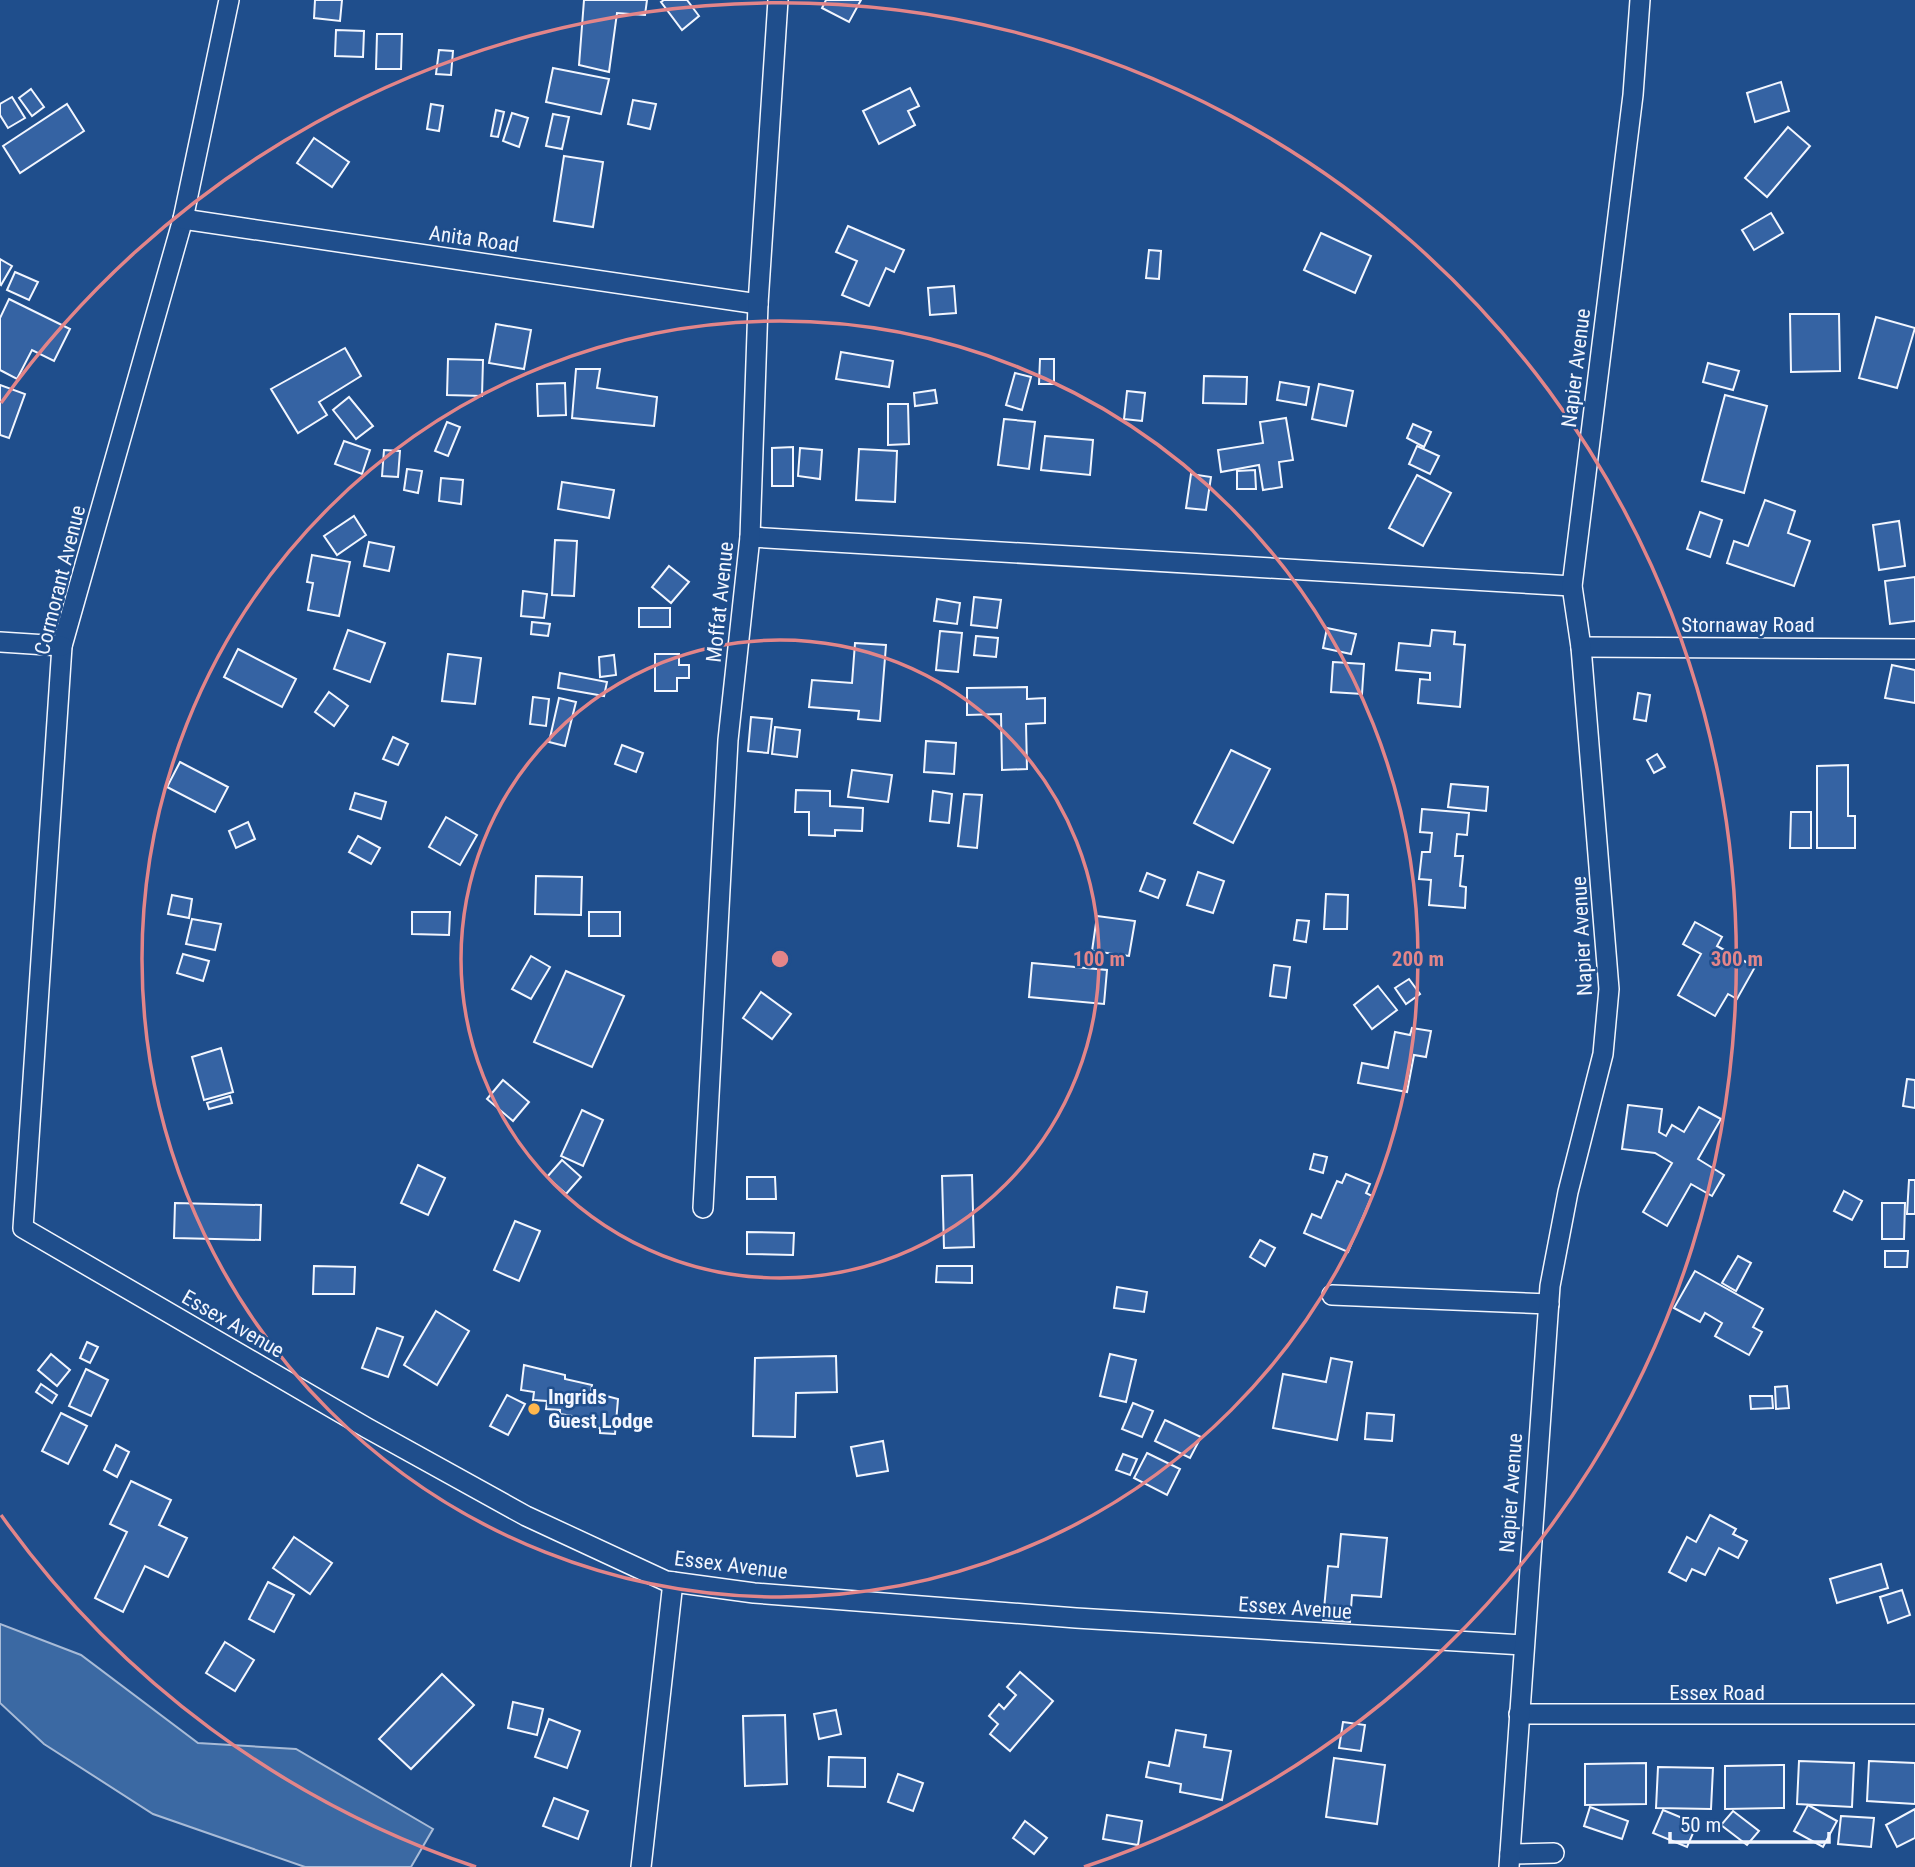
<svg xmlns="http://www.w3.org/2000/svg" width="1915" height="1867" font-family="'Roboto Condensed',sans-serif">
	<style>
		.water { fill: #3b69a3; stroke: #a8bbd7; stroke-width: 2 }
		.building { fill: #3563a3; stroke: #f2f6ff; stroke-width: 2 }
		.lines { fill: none; stroke-linecap: round; stroke-linejoin: round }
		.street-casing { stroke: #f2f6ff; stroke-width: 22 }
		.street { stroke: #1f4e8c; stroke-width: 19 }
		.ring { fill: none; stroke: #e38589; stroke-width: 3.5 }
		.poi-dot { fill: #ffb74d; stroke: #1f4e8c; stroke-width: 2.5 }
		.labels { text-anchor: middle; stroke-width: 5; stroke-linejoin: round; paint-order: stroke }
		.street-label { font-size: 21px; fill: #f2f6ff; stroke: #1f4e8c }
		.poi-label { font-size: 21px; font-weight: bold; fill: #f2f6ff; stroke: #1f4e8c; text-anchor: start }
		.centre { fill: #e38589; stroke: #1f4e8c; stroke-width: 3.5 }
		.ring-label { font-size: 21px; text-anchor: middle; font-weight: bold; fill: #e38589; stroke: #1f4e8c; stroke-width: 5; stroke-linejoin: round; paint-order: stroke }
	</style>
	<rect width="100%" height="100%" fill="#1f4e8c"/>
	<path class="water" d="M0 1624 81 1655 198 1743 296 1749 433 1829 411 1867H305L153 1814 44 1744 0 1703Z"/>
	<g class="building">
		<path d="M315 0H342L340 21 314 18Z"/>
		<path d="M584 0H647L645 15 617 13 609 72 579 65Z"/>
		<path d="M664 0H687L699 16 682 30 661 2Z"/>
		<path d="M826 0H861L849 22 822 8Z"/>
		<path d="M336 30 364 31 363 57 335 56Z"/>
		<path d="M377 34H402L401 69H376Z"/>
		<path d="M439 50 453 51 451 75 436 74Z"/>
		<path d="M553 68 609 79 601 114 546 102Z"/>
		<path d="M1781 82 1789 111 1755 122 1747 93Z"/>
		<path d="M910 88 919 106 908 111 915 125 879 144 863 111Z"/>
		<path d="M31 89 44 107 32 116 19 98Z"/>
		<path d="M12 97 25 118 8 128 0 115V104Z"/>
		<path d="M633 100 656 104 650 129 628 124Z"/>
		<path d="M67 104 84 131 20 173 3 146Z"/>
		<path d="M431 104 443 106 439 131 427 129Z"/>
		<path d="M496 110 504 112 498 137 491 136Z"/>
		<path d="M512 113 528 118 519 147 503 141Z"/>
		<path d="M553 114 569 117 562 149 546 146Z"/>
		<path d="M1788 127 1810 146 1767 197 1745 178Z"/>
		<path d="M314 138 349 162 332 187 297 163Z"/>
		<path d="M564 156 603 162 593 227 554 221Z"/>
		<path d="M1771 213 1783 233 1754 250 1742 230Z"/>
		<path d="M848 226 904 250 894 272 886 268 869 306 842 295 857 261 836 252Z"/>
		<path d="M1321 233 1371 256 1355 293 1304 270Z"/>
		<path d="M1149 250 1161 251 1159 279 1146 278Z"/>
		<path d="M0 259 12 266 1 285 0 284Z"/>
		<path d="M15 272 38 282 29 300 7 290Z"/>
		<path d="M954 286 956 313 930 315 928 288Z"/>
		<path d="M9 299 70 329 54 361 32 350 17 379 0 370V318Z"/>
		<path d="M1790 314H1839L1840 371 1791 372Z"/>
		<path d="M1876 317 1915 328 1897 388 1859 378Z"/>
		<path d="M496 324 531 330 524 369 489 363Z"/>
		<path d="M345 348 361 376 319 402 327 415 298 433 271 389Z"/>
		<path d="M841 352 893 361 889 387 836 379Z"/>
		<path d="M448 359 483 360 482 396 447 395Z"/>
		<path d="M1040 359H1054V384H1039Z"/>
		<path d="M1708 363 1739 371 1733 390 1703 382Z"/>
		<path d="M576 369H600L597 388 657 397 654 426 572 418Z"/>
		<path d="M1015 373 1031 377 1022 410 1006 405Z"/>
		<path d="M1204 376 1247 377 1246 404 1203 403Z"/>
		<path d="M1280 382 1309 387 1306 405 1277 400Z"/>
		<path d="M565 383 566 415 538 416 537 384Z"/>
		<path d="M1319 384 1353 391 1346 426 1312 419Z"/>
		<path d="M0 385 25 394 9 438 0 435Z"/>
		<path d="M935 390 937 403 915 406 914 393Z"/>
		<path d="M1127 391 1145 393 1142 421 1124 419Z"/>
		<path d="M1725 395 1767 406 1744 493 1702 481Z"/>
		<path d="M349 397 373 426 356 439 333 410Z"/>
		<path d="M888 404H908L909 444 888 445Z"/>
		<path d="M1286 418 1293 460 1279 462 1282 487 1263 490 1259 465 1221 472 1218 450 1263 443 1260 422Z"/>
		<path d="M1004 419 1035 422 1029 469 998 465Z"/>
		<path d="M447 422 460 427 448 456 435 451Z"/>
		<path d="M1413 424 1431 432 1424 447 1407 438Z"/>
		<path d="M1045 436 1093 440 1090 475 1041 470Z"/>
		<path d="M344 441 370 450 362 474 335 464Z"/>
		<path d="M1417 446 1439 456 1430 474 1409 464Z"/>
		<path d="M793 447V486H772V448Z"/>
		<path d="M800 448 822 450 820 479 798 476Z"/>
		<path d="M859 449 897 451 895 502 856 500Z"/>
		<path d="M384 450 400 451 398 477 382 476Z"/>
		<path d="M407 469 422 471 418 493 404 490Z"/>
		<path d="M1255 470 1256 489H1237V471Z"/>
		<path d="M1191 474 1211 477 1206 510 1186 508Z"/>
		<path d="M1417 475 1451 493 1423 546 1389 528Z"/>
		<path d="M441 478 463 480 461 504 439 501Z"/>
		<path d="M562 482 614 490 609 518 558 509Z"/>
		<path d="M1765 500 1795 511 1788 533 1810 541 1794 586 1727 563 1734 541 1748 546Z"/>
		<path d="M1700 512 1722 520 1710 557 1687 549Z"/>
		<path d="M354 516 366 535 337 555 324 536Z"/>
		<path d="M1899 521 1905 566 1879 570 1873 525Z"/>
		<path d="M555 540 577 541 574 596 552 595Z"/>
		<path d="M369 542 394 547 389 571 364 566Z"/>
		<path d="M312 555 350 562 339 616 308 610 313 583 307 582Z"/>
		<path d="M669 566 689 582 671 603 652 587Z"/>
		<path d="M1915 577V621L1890 624 1885 581Z"/>
		<path d="M523 591 547 594 544 618 521 616Z"/>
		<path d="M974 597 1001 600 997 628 971 625Z"/>
		<path d="M937 599 960 603 957 624 934 621Z"/>
		<rect x="639" y="608" width="31" height="19"/>
		<path d="M532 622 550 624 548 636 531 634Z"/>
		<path d="M1327 628 1356 634 1351 654 1323 648Z"/>
		<path d="M348 630 385 643 370 682 334 669Z"/>
		<path d="M1432 630 1455 632 1454 644 1465 645 1460 707 1418 703 1420 679 1430 680V673L1396 670 1399 643 1430 646Z"/>
		<path d="M940 631 962 633 958 672 936 670Z"/>
		<path d="M976 636 998 638 996 657 974 655Z"/>
		<path d="M855 643 886 645 880 721 858 719 859 711 809 707 812 680 852 683Z"/>
		<path d="M238 649 296 679 282 707 224 677Z"/>
		<path d="M448 654 481 658 475 704 442 701Z"/>
		<path d="M655 654H679V665H689V678H677V691H655Z"/>
		<path d="M614 655 616 675 600 677 599 657Z"/>
		<path d="M1333 662 1364 664 1362 694 1331 692Z"/>
		<path d="M1892 665 1915 670V703L1885 698Z"/>
		<path d="M560 673 607 682 604 696 558 688Z"/>
		<path d="M1027 687V699L1045 698V723L1026 724 1027 769 1002 770 1001 714 967 715V688Z"/>
		<path d="M329 692 348 706 334 726 315 712Z"/>
		<path d="M1638 693 1650 695 1646 721 1634 719Z"/>
		<path d="M533 697 549 699 546 726 530 724Z"/>
		<path d="M559 698 576 702 565 746 549 742Z"/>
		<path d="M751 717 772 719 768 753 748 751Z"/>
		<path d="M775 727 800 730 797 757 772 754Z"/>
		<path d="M393 737 408 744 398 765 383 759Z"/>
		<path d="M926 741 956 743 954 774 924 772Z"/>
		<path d="M622 745 643 753 636 772 615 764Z"/>
		<path d="M1231 750 1270 769 1233 843 1194 823Z"/>
		<path d="M1657 754 1665 767 1654 773 1647 760Z"/>
		<path d="M180 762 228 787 215 812 167 787Z"/>
		<path d="M1848 765V816H1855V848H1817V766Z"/>
		<path d="M852 770 892 775 888 802 848 797Z"/>
		<path d="M1451 784 1488 787 1486 811 1448 807Z"/>
		<path d="M796 790 830 791V806L863 808 862 831 835 830V836L809 835V812H795Z"/>
		<path d="M933 791 952 794 949 823 930 821Z"/>
		<path d="M355 793 386 802 381 819 350 809Z"/>
		<path d="M964 794 982 795 977 848 958 846Z"/>
		<path d="M1422 809 1469 813 1467 835 1457 834 1455 856H1463L1460 886 1466 887 1465 908 1429 905 1431 880 1419 879 1422 852H1430L1432 833 1420 832Z"/>
		<path d="M1791 812H1811V848H1790Z"/>
		<path d="M446 817 477 835 460 865 429 847Z"/>
		<path d="M248 822 255 839 236 848 229 831Z"/>
		<path d="M358 836 380 848 371 864 349 852Z"/>
		<path d="M1198 872 1224 881 1213 913 1187 905Z"/>
		<path d="M1147 873 1165 880 1158 898 1140 891Z"/>
		<path d="M536 876 582 877 581 915 535 914Z"/>
		<path d="M1326 894 1348 895 1347 929H1324Z"/>
		<path d="M172 895 192 899 189 918 168 914Z"/>
		<path d="M412 912H450L449 935 412 934Z"/>
		<rect x="589" y="912" width="31" height="24"/>
		<path d="M1097 916 1135 921 1129 956 1092 951Z"/>
		<path d="M192 919 221 924 215 950 186 944Z"/>
		<path d="M1297 920 1309 921 1306 942 1294 940Z"/>
		<path d="M1695 922 1722 937 1717 946 1755 967 1737 999 1728 994 1715 1016 1678 995 1701 954 1683 944Z"/>
		<path d="M183 954 209 961 203 981 177 973Z"/>
		<path d="M531 956 550 967 531 999 512 989Z"/>
		<path d="M1032 963 1107 970 1104 1004 1029 997Z"/>
		<path d="M1274 965 1290 967 1286 998 1270 996Z"/>
		<path d="M566 971 624 996 592 1067 534 1042Z"/>
		<path d="M1409 979 1420 994 1406 1004 1395 988Z"/>
		<path d="M1378 986 1397 1010 1372 1029 1354 1005Z"/>
		<path d="M761 992 791 1014 772 1039 743 1018Z"/>
		<path d="M1412 1028 1431 1031 1426 1057 1414 1055 1407 1092 1358 1083 1362 1063 1388 1068 1395 1032 1410 1035Z"/>
		<path d="M221 1048 233 1092 204 1100 192 1057Z"/>
		<path d="M1907 1079 1915 1080V1108L1903 1106Z"/>
		<path d="M503 1080 529 1102 513 1121 487 1099Z"/>
		<path d="M230 1096 232 1103 209 1109 207 1103Z"/>
		<path d="M1628 1105 1662 1109 1659 1132 1666 1136 1672 1125 1684 1132 1699 1107 1721 1119 1698 1159 1724 1175 1712 1196 1691 1184 1667 1226 1643 1212 1672 1163 1655 1153 1622 1149Z"/>
		<path d="M582 1110 603 1120 583 1166 561 1156Z"/>
		<path d="M1314 1154 1327 1157 1323 1173 1310 1169Z"/>
		<path d="M562 1160 581 1177 566 1194 547 1177Z"/>
		<path d="M418 1165 445 1178 428 1215 401 1203Z"/>
		<path d="M1346 1174 1370 1184 1366 1193 1372 1196 1348 1252 1304 1233 1312 1214 1321 1218 1337 1181 1342 1183Z"/>
		<path d="M972 1175 974 1247 944 1248 942 1176Z"/>
		<path d="M747 1177H775L776 1199H747Z"/>
		<path d="M1909 1180H1915V1214H1907Z"/>
		<path d="M1844 1191 1862 1201 1852 1220 1834 1211Z"/>
		<path d="M175 1203 261 1205 260 1240 174 1238Z"/>
		<path d="M1882 1203H1905L1904 1239H1882Z"/>
		<path d="M515 1221 540 1231 519 1281 494 1270Z"/>
		<path d="M747 1232 794 1233 793 1255 747 1254Z"/>
		<path d="M1260 1240 1275 1248 1265 1266 1250 1257Z"/>
		<path d="M1885 1251H1908L1907 1267H1885Z"/>
		<path d="M1738 1256 1751 1263 1736 1291 1722 1283Z"/>
		<path d="M314 1266 355 1267 354 1294H313Z"/>
		<path d="M937 1266H972V1283L936 1282Z"/>
		<path d="M1695 1271 1763 1309 1753 1327 1762 1332 1749 1355 1715 1336 1722 1323 1705 1313 1700 1322 1674 1308Z"/>
		<path d="M1117 1287 1147 1292 1144 1312 1114 1308Z"/>
		<path d="M436 1311 469 1331 437 1385 404 1365Z"/>
		<path d="M377 1328 403 1337 388 1377 362 1368Z"/>
		<path d="M87 1342 98 1347 90 1363 80 1358Z"/>
		<path d="M51 1354 70 1370 57 1386 38 1370Z"/>
		<path d="M1110 1354 1136 1360 1126 1402 1100 1396Z"/>
		<path d="M836 1356 837 1392 796 1393 795 1437 753 1436 755 1358Z"/>
		<path d="M1331 1358 1352 1362 1337 1440 1273 1428 1283 1374 1326 1382Z"/>
		<path d="M524 1365 565 1375V1379L592 1385 591 1392 618 1399 615 1434 600 1433V1428L587 1427V1420L573 1419V1416L560 1414V1410L546 1409 547 1401 533 1400 534 1392 521 1390Z"/>
		<path d="M86 1369 108 1380 91 1416 69 1406Z"/>
		<path d="M41 1384 57 1395 52 1403 36 1392Z"/>
		<path d="M1787 1386 1789 1408 1776 1409 1775 1387Z"/>
		<path d="M507 1395 525 1404 508 1435 490 1426Z"/>
		<path d="M1750 1396H1772L1773 1408 1751 1409Z"/>
		<path d="M1133 1403 1153 1411 1142 1437 1122 1429Z"/>
		<path d="M61 1413 87 1426 68 1464 42 1451Z"/>
		<path d="M1367 1413 1394 1415 1392 1441 1365 1439Z"/>
		<path d="M1165 1420 1201 1437 1190 1458 1155 1441Z"/>
		<path d="M883 1441 888 1471 857 1476 851 1447Z"/>
		<path d="M116 1445 129 1452 117 1477 104 1470Z"/>
		<path d="M1147 1453 1180 1469 1167 1495 1134 1478Z"/>
		<path d="M1123 1454 1137 1459 1130 1475 1116 1470Z"/>
		<path d="M131 1481 171 1500 159 1525 187 1538 168 1577 145 1566 123 1612 95 1598 127 1532 110 1524Z"/>
		<path d="M1710 1515 1736 1529 1733 1534 1747 1541 1738 1558 1719 1548 1705 1575 1692 1569 1686 1581 1669 1572 1687 1537 1696 1542Z"/>
		<path d="M1341 1534 1387 1538 1381 1597 1352 1595 1350 1622 1323 1620 1328 1566 1338 1567Z"/>
		<path d="M294 1537 332 1563 310 1594 273 1568Z"/>
		<path d="M1881 1564 1888 1588 1837 1603 1830 1579Z"/>
		<path d="M268 1582 294 1595 274 1632 249 1619Z"/>
		<path d="M1902 1590 1910 1615 1888 1623 1880 1597Z"/>
		<path d="M225 1642 254 1660 235 1691 206 1673Z"/>
		<path d="M1020 1672 1053 1701 1010 1751 990 1734 998 1724 989 1716 999 1704 1004 1709 1016 1695 1007 1687Z"/>
		<path d="M442 1674 474 1705 411 1769 379 1739Z"/>
		<path d="M513 1702 543 1709 537 1735 508 1728Z"/>
		<path d="M836 1710 841 1734 819 1739 814 1714Z"/>
		<path d="M785 1715 787 1784 745 1786 743 1716Z"/>
		<path d="M549 1719 580 1731 567 1768 535 1757Z"/>
		<path d="M1343 1722 1365 1725 1361 1751 1339 1748Z"/>
		<path d="M1176 1730 1206 1735 1204 1747 1231 1751 1222 1800 1180 1792 1181 1784 1146 1777 1149 1762 1169 1766Z"/>
		<path d="M829 1757 865 1758V1787L828 1786Z"/>
		<path d="M1334 1758 1385 1765 1377 1824 1326 1817Z"/>
		<path d="M1799 1761 1854 1763 1852 1807 1797 1804Z"/>
		<path d="M1869 1761 1915 1763V1804L1867 1801Z"/>
		<path d="M1646 1763V1804L1585 1805V1764Z"/>
		<path d="M1784 1765V1808L1725 1809V1766Z"/>
		<path d="M1658 1767 1713 1768 1711 1809 1656 1808Z"/>
		<path d="M898 1774 923 1783 913 1811 888 1802Z"/>
		<path d="M554 1798 588 1811 578 1839 543 1826Z"/>
		<path d="M1808 1805 1837 1821 1823 1847 1794 1831Z"/>
		<path d="M1590 1807 1628 1821 1622 1839 1584 1826Z"/>
		<path d="M1915 1809V1838L1897 1847 1886 1825Z"/>
		<path d="M1663 1810 1697 1824 1687 1847 1653 1833Z"/>
		<path d="M1733 1811 1759 1831 1747 1845 1721 1825Z"/>
		<path d="M1107 1815 1142 1821 1138 1845 1103 1839Z"/>
		<path d="M1841 1816 1874 1818 1871 1847 1838 1844Z"/>
		<path d="M1025 1821 1047 1838 1034 1854 1013 1838Z"/>
	</g>
	<g class="lines">
		<defs>
			<g id="street">
				<path d="M229 0 183 219 62 646 23 1228 367 1428 526 1516 666 1581 754 1593 1076 1618 1523 1645"/>
				<path d="M183 219 758 304"/>
				<path d="M750 537 1572 586"/>
				<path d="M0 642 62 646"/>
				<path d="M1581 647 1915 649"/>
				<path d="M703 1208 728 740 750 537 758 304 778 0"/>
				<path d="M1332 1295 1549 1304"/>
				<path d="M1519 1714H1915"/>
				<path d="M1510 1854 1554 1853"/>
				<path d="M641 1867 673 1582"/>
				<path d="M1509 1867 1550 1286 1568 1192 1603 1054 1609 989 1581 647 1572 586 1633 95 1640 0"/>
			</g>
		</defs>
		<use href="#street" class="street-casing"/>
		<use href="#street" class="street"/>
	</g>
	<g class="ring">
		<circle cx="780" cy="959" r="319"/>
		<circle cx="780" cy="959" r="638"/>
		<path d="M476 1867A957 957 0 0 1 1 1515M1 403A957 957 0 1 1 1084 1867"/>
	</g>
	<circle class="poi-dot" cx="534" cy="1409" r="7"/>
	<g class="labels">
		<g class="street-label">
			<text transform="translate(474 239) rotate(8)" y="7">Anita Road</text>
			<text transform="translate(1576 368) rotate(-83)" y="7">Napier Avenue</text>
			<text transform="translate(60 580) rotate(-76)" y="7">Cormorant Avenue</text>
			<text transform="translate(720 602) rotate(-84)" y="7">Moffat Avenue</text>
			<text x="1748" y="632">Stornaway Road</text>
			<text transform="translate(1582 936) rotate(-93)" y="7">Napier Avenue</text>
			<text transform="translate(233 1324) rotate(30)" y="7">Essex Avenue</text>
			<text transform="translate(1511 1493) rotate(-86)" y="7">Napier Avenue</text>
			<text transform="translate(731 1565) rotate(7)" y="7">Essex Avenue</text>
			<text transform="translate(1295 1608) rotate(4)" y="7">Essex Avenue</text>
			<text x="1717" y="1700">Essex Road</text>
		</g>
		<g class="poi-label">
			<text x="548" y="1404">Ingrids<tspan x="548" dy="24">Guest Lodge</tspan></text>
		</g>
	</g>
	<circle cx="780" cy="959" r="10" class="centre"/>
	<g class="ring-label">
		<text x="1099" y="966">100 m</text>
		<text x="1418" y="966">200 m</text>
		<text x="1737" y="966">300 m</text>
	</g>
	<path d="M1670 1832v10h159v-10" fill="none" stroke="#f2f6ff" stroke-width="3.5"/>
	<text x="1680" y="1832" font-size="21" fill="#f2f6ff" stroke="#1f4e8c" stroke-width="5" paint-order="stroke">50 m</text>
</svg>
